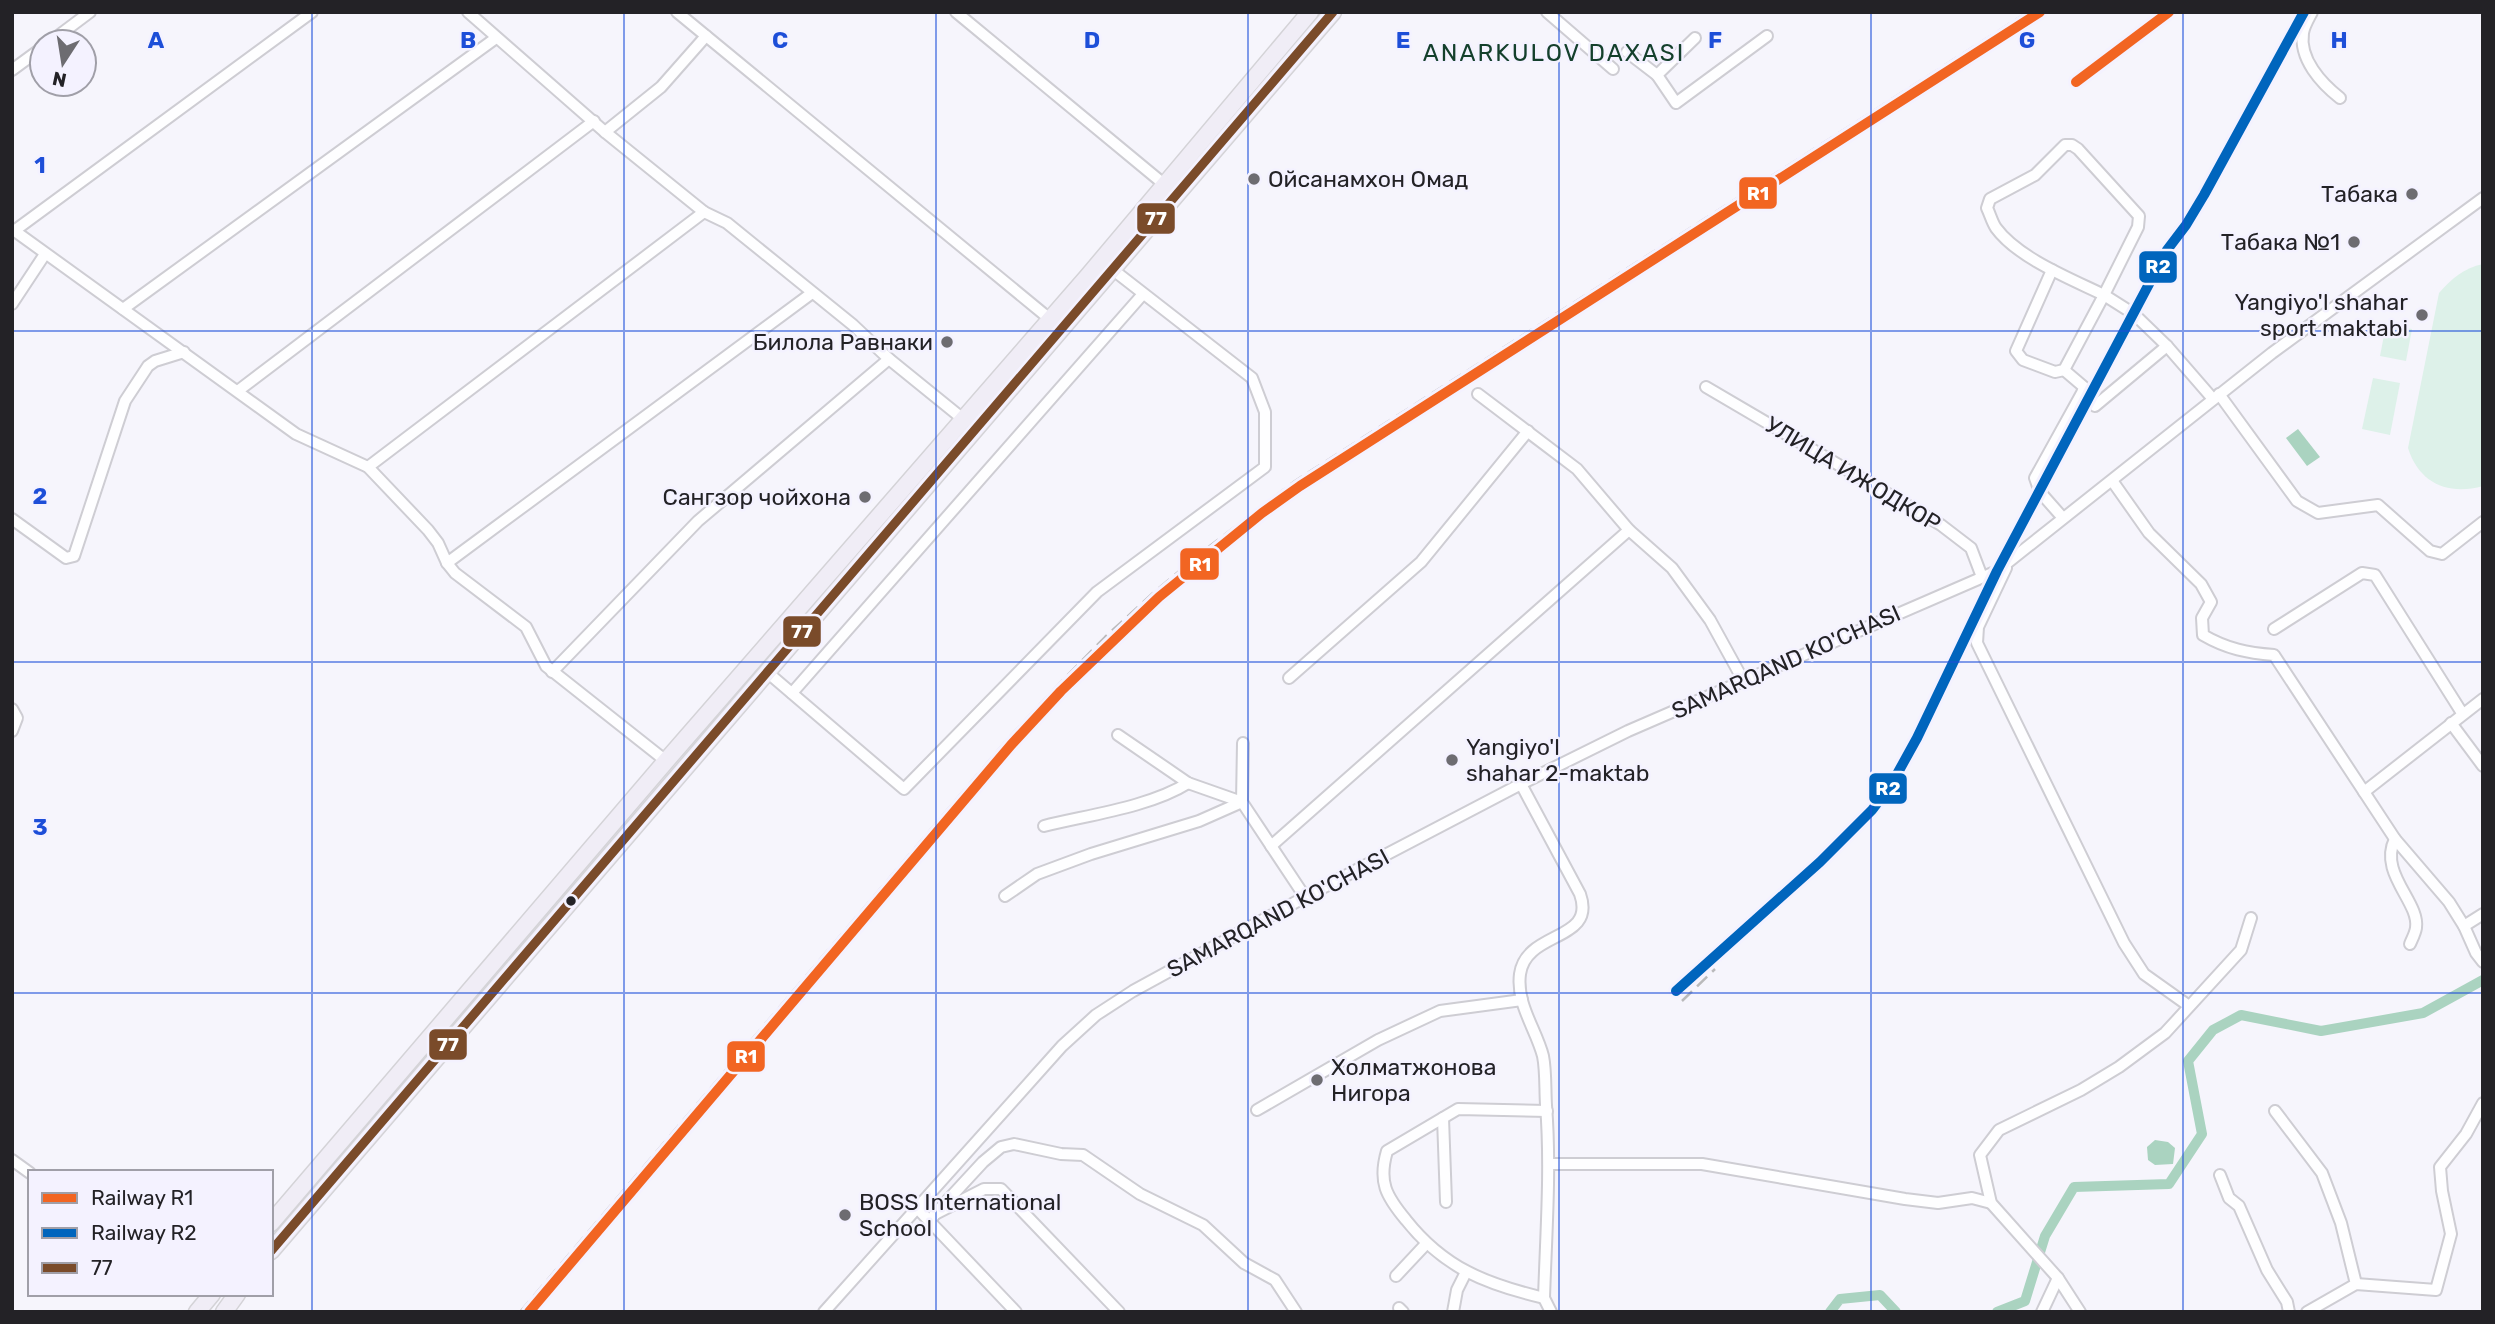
<svg xmlns="http://www.w3.org/2000/svg" width="2495" height="1324" font-family="Rubik,sans-serif">
	<style>
		.green { fill: #ddf1e9 }
		.water { fill: #aad3c0 }
		.lines { fill: none; stroke-linecap: round; stroke-linejoin: round }
		.canal { stroke: #aad3c0; stroke-width: 10 }
		.street-casing { stroke: #cecdd3; stroke-width: 14 }
		.primary-casing { stroke: #d4d3d7; stroke-width: 19 }
		.street { stroke: #fefeff; stroke-width: 10 }
		.primary { stroke: #f0edf6; stroke-width: 16 }
		.rail { stroke: #bababb; stroke-width: 2.5; stroke-dasharray: 14 7; stroke-linecap: butt }
		.bus-1-casing { stroke: #f4f2ff; stroke-width: 14 }
		.bus-1 { stroke: #7a4b2a; stroke-width: 9 }
		.rail-1-casing { stroke: #f4f2ff; stroke-width: 16 }
		.rail-2-casing { stroke: #f4f2ff; stroke-width: 16 }
		.rail-1 { stroke: #f26522; stroke-width: 10 }
		.rail-2 { stroke: #0065bd; stroke-width: 10 }
		.grid { fill: none; stroke: #1d4ed8; stroke-width: 2; stroke-opacity: 0.55 }
		.poi-dot { fill: #6d6c71; stroke: #f4f2ff; stroke-width: 2.5 }
		.bus-dot { fill: #232226; stroke: #f4f2ff; stroke-width: 2.5 }
		.labels { text-anchor: middle; stroke-width: 5; stroke-linejoin: round; paint-order: stroke }
		.poi-label { font-size: 23px; fill: #232226; stroke: #f4f2ff; text-anchor: end }
		.street-label { font-size: 23px; fill: #232226; stroke: #f4f2ff }
		.neighbourhood-label { font-size: 24px; letter-spacing: 2px; fill: #14402c; stroke: #f4f2ff }
		.grid-label { font-size: 23px; text-anchor: middle; font-weight: bold; fill: #1d4ed8; stroke: #f4f2ff; stroke-width: 5; stroke-linejoin: round; paint-order: stroke }
		.line-badge { stroke: #f4f2ff; stroke-width: 2.5 }
		.badge-label { font-size: 19px; text-anchor: middle; font-weight: bold; fill: #fff }
	</style>
	<rect width="100%" height="100%" fill="#f6f5fc"/>
	<g class="green">
		<path d="M2483 264V486C2448 496 2419 483 2408 448L2439 293C2451 279 2464 268 2483 264Z"/>
		<path d="M2386 325 2412 329 2406 361 2380 356Z"/>
		<path d="M2373 378 2400 383 2390 435 2362 429Z"/>
	</g>
	<g class="water">
		<path d="M2298 429 2320 457 2307 466 2286 438Z"/>
		<path d="M2155 1140 2168 1142 2175 1148 2173 1164 2155 1165 2148 1160 2147 1147Z"/>
	</g>
	<g class="lines">
		<g class="canal">
			<path d="M1830 1312 1840 1299 1880 1295 1896 1312"/>
			<path d="M1997 1312 2025 1301 2045 1236 2074 1187 2169 1184 2202 1134 2188 1061 2213 1030 2241 1015 2321 1031 2423 1013 2483 980"/>
		</g>
		<defs>
			<g id="street">
				<path d="M468 12 605 132 704 212 727 223 853 325 889 359 963 419"/>
				<path d="M677 12 1051 320"/>
				<path d="M956 12 1165 185"/>
				<path d="M1547 12 1613 69"/>
				<path d="M2312 12C2309 18 2304 26 2303 33 2299 59 2321 83 2340 98"/>
				<path d="M1695 38 1657 75 1676 103 1767 36"/>
				<path d="M50 42 90 12"/>
				<path d="M1627 52 1657 75"/>
				<path d="M12 70 42 48"/>
				<path d="M605 132 661 87 706 36"/>
				<path d="M2065 145H2072L2078 149 2139 216 2138 227 2104 295C2071 279 2018 258 1996 228 1992 222 1990 214 1987 208L1990 199 2035 175Z"/>
				<path d="M12 229 296 434 368 467 428 530 438 543 447 563 455 573 526 627 546 666 666 761"/>
				<path d="M14 231 312 12"/>
				<path d="M2052 270 2016 351 2023 360 2055 372 2064 370 2104 295 2134 314 2167 346 2213 399"/>
				<path d="M12 304 45 254"/>
				<path d="M123 309 496 38"/>
				<path d="M1706 387 1941 525 1971 548 1982 577"/>
				<path d="M239 390 594 121"/>
				<path d="M1478 394 1577 469 1629 530 1672 568 1710 620 1743 680"/>
				<path d="M2219 394 2297 501 2318 513 2378 505 2430 551 2442 554 2483 522"/>
				<path d="M2095 406 2167 346"/>
				<path d="M368 467 704 212"/>
				<path d="M2113 482 2149 533 2201 584 2211 602 2202 618 2203 635C2227 649 2248 653 2274 655L2395 839 2449 902 2464 926 2476 953 2483 962"/>
				<path d="M2063 518 2040 492 2035 478 2082 393 2084 387 2064 370"/>
				<path d="M12 519 66 558 74 556 125 401 148 366 155 361 184 352"/>
				<path d="M447 563 812 293"/>
				<path d="M2006 568 1978 627 1977 643 2124 943 2144 974 2189 1006"/>
				<path d="M2274 629 2362 573 2375 575 2462 713"/>
				<path d="M552 672 698 521 889 359"/>
				<path d="M767 672 904 789 1097 592 1265 467V412L1252 378 1112 269"/>
				<path d="M1289 678 1421 562 1528 431"/>
				<path d="M792 693 1143 294"/>
				<path d="M12 709 17 718 12 731"/>
				<path d="M2451 723 2483 766"/>
				<path d="M1118 735 1188 783 1242 802"/>
				<path d="M1243 743 1242 802 1305 897"/>
				<path d="M1521 784 1580 894C1597 942 1526 930 1520 974 1516 1004 1536 1029 1543 1056 1546 1071 1545 1089 1546 1105 1551 1169 1546 1234 1544 1298L1551 1312"/>
				<path d="M2364 792 2483 699"/>
				<path d="M1044 826C1088 815 1150 807 1188 783"/>
				<path d="M2395 839C2378 873 2420 902 2416 928 2415 934 2412 939 2410 944"/>
				<path d="M1271 846 1629 530"/>
				<path d="M1005 896 1037 874 1091 854 1199 821 1242 802"/>
				<path d="M2464 926 2483 914"/>
				<path d="M1257 1110 1378 1040 1440 1011 1522 1000"/>
				<path d="M2275 1111 2322 1173 2341 1223 2356 1284"/>
				<path d="M1443 1118 1446 1202"/>
				<path d="M12 1160 30 1173"/>
				<path d="M1549 1164H1702L1905 1199 1938 1203 1972 1198 1991 1203"/>
				<path d="M2220 1175 2229 1198 2239 1206 2267 1270 2287 1302 2289 1312"/>
				<path d="M917 1208 1016 1312"/>
				<path d="M935 1214 983 1162 1001 1147 1014 1144 1061 1154 1083 1155 1140 1194 1203 1225 1244 1263 1275 1280 1296 1312"/>
				<path d="M930 1221 935 1214 984 1189H1001L1119 1312"/>
				<path d="M1396 1276 1426 1244"/>
				<path d="M1544 1298C1486 1284 1444 1268 1406 1220 1386 1196 1378 1182 1387 1151L1458 1109 1547 1111"/>
				<path d="M1399 1308 1403 1312"/>
				<path d="M824 1312 1062 1046 1096 1015 1133 991 1305 897 1521 784 1628 731 1997 571 2272 353 2483 198"/>
				<path d="M1453 1312 1457 1290 1466 1272"/>
				<path d="M2042 1312 2058 1278"/>
				<path d="M2080 1312 2058 1278 1991 1203 1980 1155 1999 1130 2081 1090 2119 1067 2165 1033 2241 950 2251 918"/>
				<path d="M2307 1312 2356 1284 2436 1290 2451 1234 2442 1191 2440 1167 2466 1134 2483 1103"/>
			</g>
			<g id="primary">
				<path d="M271 1223 666 761 1088 276 1310 12"/>
				<path d="M271 1251 1333 12"/>
				<path d="M197 1312 212 1294"/>
				<path d="M224 1312 237 1294"/>
			</g>
		</defs>
		<use href="#street" class="street-casing"/>
		<use href="#primary" class="primary-casing"/>
		<use href="#street" class="street"/>
		<use href="#primary" class="primary"/>
		<g class="rail">
			<path d="M2076 82 2169 12"/>
			<path d="M1676 991 1820 862 1872 810 1891 785 1917 738 1997 571 2167 250 2186 225 2204 195 2304 12"/>
			<path d="M1682 1001 1715 969"/>
			<path d="M520 1312 1006 741 1056 687 1105 637 1153 593 1207 548 1295 481 2028 12"/>
		</g>
		<defs>
			<path id="bus-1" d="M271 1251 1333 12"/>
		</defs>
		<use href="#bus-1" class="bus-1-casing"/>
		<use href="#bus-1" class="bus-1"/>
		<defs>
			<g id="rail-1">
				<path d="M2076 82 2169 12"/>
				<path d="M529 1312 1011 745 1061 691 1159 597 1262 513 1300 486 2040 12"/>
			</g>
			<path id="rail-2" d="M1676 991 1820 862 1872 810 1891 785 1917 738 1997 571 2167 250 2186 225 2204 195 2304 12"/>
		</defs>
		<use href="#rail-1" class="rail-1-casing"/>
		<use href="#rail-2" class="rail-2-casing"/>
		<use href="#rail-1" class="rail-1"/>
		<use href="#rail-2" class="rail-2"/>
	</g>
	<path class="grid" d="M312 12V1312M624 12V1312M936 12V1312M1248 12V1312M1559 12V1312M1871 12V1312M2183 12V1312M12 331H2483M12 662H2483M12 993H2483"/>
	<g class="poi-dot">
		<circle cx="1254" cy="179" r="7"/>
		<circle cx="2412" cy="194" r="7"/>
		<circle cx="2354" cy="242" r="7"/>
		<circle cx="2422" cy="315" r="7"/>
		<circle cx="947" cy="342" r="7"/>
		<circle cx="865" cy="497" r="7"/>
		<circle cx="1452" cy="760" r="7"/>
		<circle cx="1317" cy="1080" r="7"/>
		<circle cx="845" cy="1215" r="7"/>
	</g>
	<circle class="bus-dot" cx="571" cy="901" r="6"/>
	<g class="labels">
		<g class="poi-label">
			<text x="1268" y="187" text-anchor="start">Ойсанамхон Омад</text>
			<text x="2398" y="202">Табака</text>
			<text x="2340" y="250">Табака №1</text>
			<text x="2408" y="310">Yangiyo'l shahar<tspan x="2408" dy="26">sport maktabi</tspan></text>
			<text x="933" y="350">Билола Равнаки</text>
			<text x="851" y="505">Сангзор чойхона</text>
			<text x="1466" y="755" text-anchor="start">Yangiyo'l<tspan x="1466" dy="26">shahar 2-maktab</tspan></text>
			<text x="1331" y="1075" text-anchor="start">Холматжонова<tspan x="1331" dy="26">Нигора</tspan></text>
			<text x="859" y="1210" text-anchor="start">BOSS International<tspan x="859" dy="26">School</tspan></text>
		</g>
		<g class="street-label">
			<text transform="translate(1853 474) rotate(31)" y="8">УЛИЦА ИЖОДКОР</text>
			<text transform="translate(1786 662) rotate(-24)" y="8">SAMARQAND KO'CHASI</text>
			<text transform="translate(1278 913) rotate(-28)" y="8">SAMARQAND KO'CHASI</text>
		</g>
		<g class="neighbourhood-label">
			<text x="1554" y="61">ANARKULOV DAXASI</text>
		</g>
	</g>
	<g class="grid-label">
		<text x="156" y="48">A</text>
		<text x="468" y="48">B</text>
		<text x="780" y="48">C</text>
		<text x="1092" y="48">D</text>
		<text x="1403" y="48">E</text>
		<text x="1715" y="48">F</text>
		<text x="2027" y="48">G</text>
		<text x="2339" y="48">H</text>
		<text x="40" y="173">1</text>
		<text x="40" y="504">2</text>
		<text x="40" y="835">3</text>
	</g>
	<g class="line-badge">
		<rect x="1738" y="176" width="40" height="34" rx="7" fill="#f26522"/>
		<rect x="1136" y="202" width="40" height="33" rx="7" fill="#7a4b2a"/>
		<rect x="2138" y="250" width="40" height="34" rx="7" fill="#0065bd"/>
		<rect x="1179" y="547" width="41" height="34" rx="7" fill="#f26522"/>
		<rect x="782" y="615" width="40" height="33" rx="7" fill="#7a4b2a"/>
		<rect x="1868" y="772" width="40" height="33" rx="7" fill="#0065bd"/>
		<rect x="428" y="1028" width="40" height="33" rx="7" fill="#7a4b2a"/>
		<rect x="726" y="1040" width="40" height="33" rx="7" fill="#f26522"/>
	</g>
	<g class="badge-label">
		<text x="1758" y="200">R1</text>
		<text x="1156" y="225">77</text>
		<text x="2158" y="273">R2</text>
		<text x="1200" y="571">R1</text>
		<text x="802" y="638">77</text>
		<text x="1888" y="795">R2</text>
		<text x="448" y="1051">77</text>
		<text x="746" y="1063">R1</text>
	</g>
	<rect width="2495" height="1324" fill="none" stroke="#232226" stroke-width="28"/>
	<rect x="28" y="1170" width="245" height="126" fill="#f4f2ff" stroke="#a09fa8" stroke-width="2"/>
	<rect x="42" y="1193" width="35" height="10" fill="#f26522" stroke="#a09fa8" stroke-width="2"/>
	<text x="91" y="1205" font-size="21" fill="#232226">Railway R1</text>
	<rect x="42" y="1228" width="35" height="10" fill="#0065bd" stroke="#a09fa8" stroke-width="2"/>
	<text x="91" y="1240" font-size="21" fill="#232226">Railway R2</text>
	<rect x="42" y="1263" width="35" height="10" fill="#7a4b2a" stroke="#a09fa8" stroke-width="2"/>
	<text x="91" y="1275" font-size="21" fill="#232226">77</text>
	<g transform="translate(63 63) rotate(192)"><circle r="33" fill="#f4f2ff" stroke="#a09fa8" stroke-width="2"/>
	<path d="M0-5L12 26L0 18L-12 26Z" fill="#6d6c71"/>
	<text y="-10" font-size="19" font-weight="bold" text-anchor="middle" fill="#232226">N</text>
	</g>
</svg>
